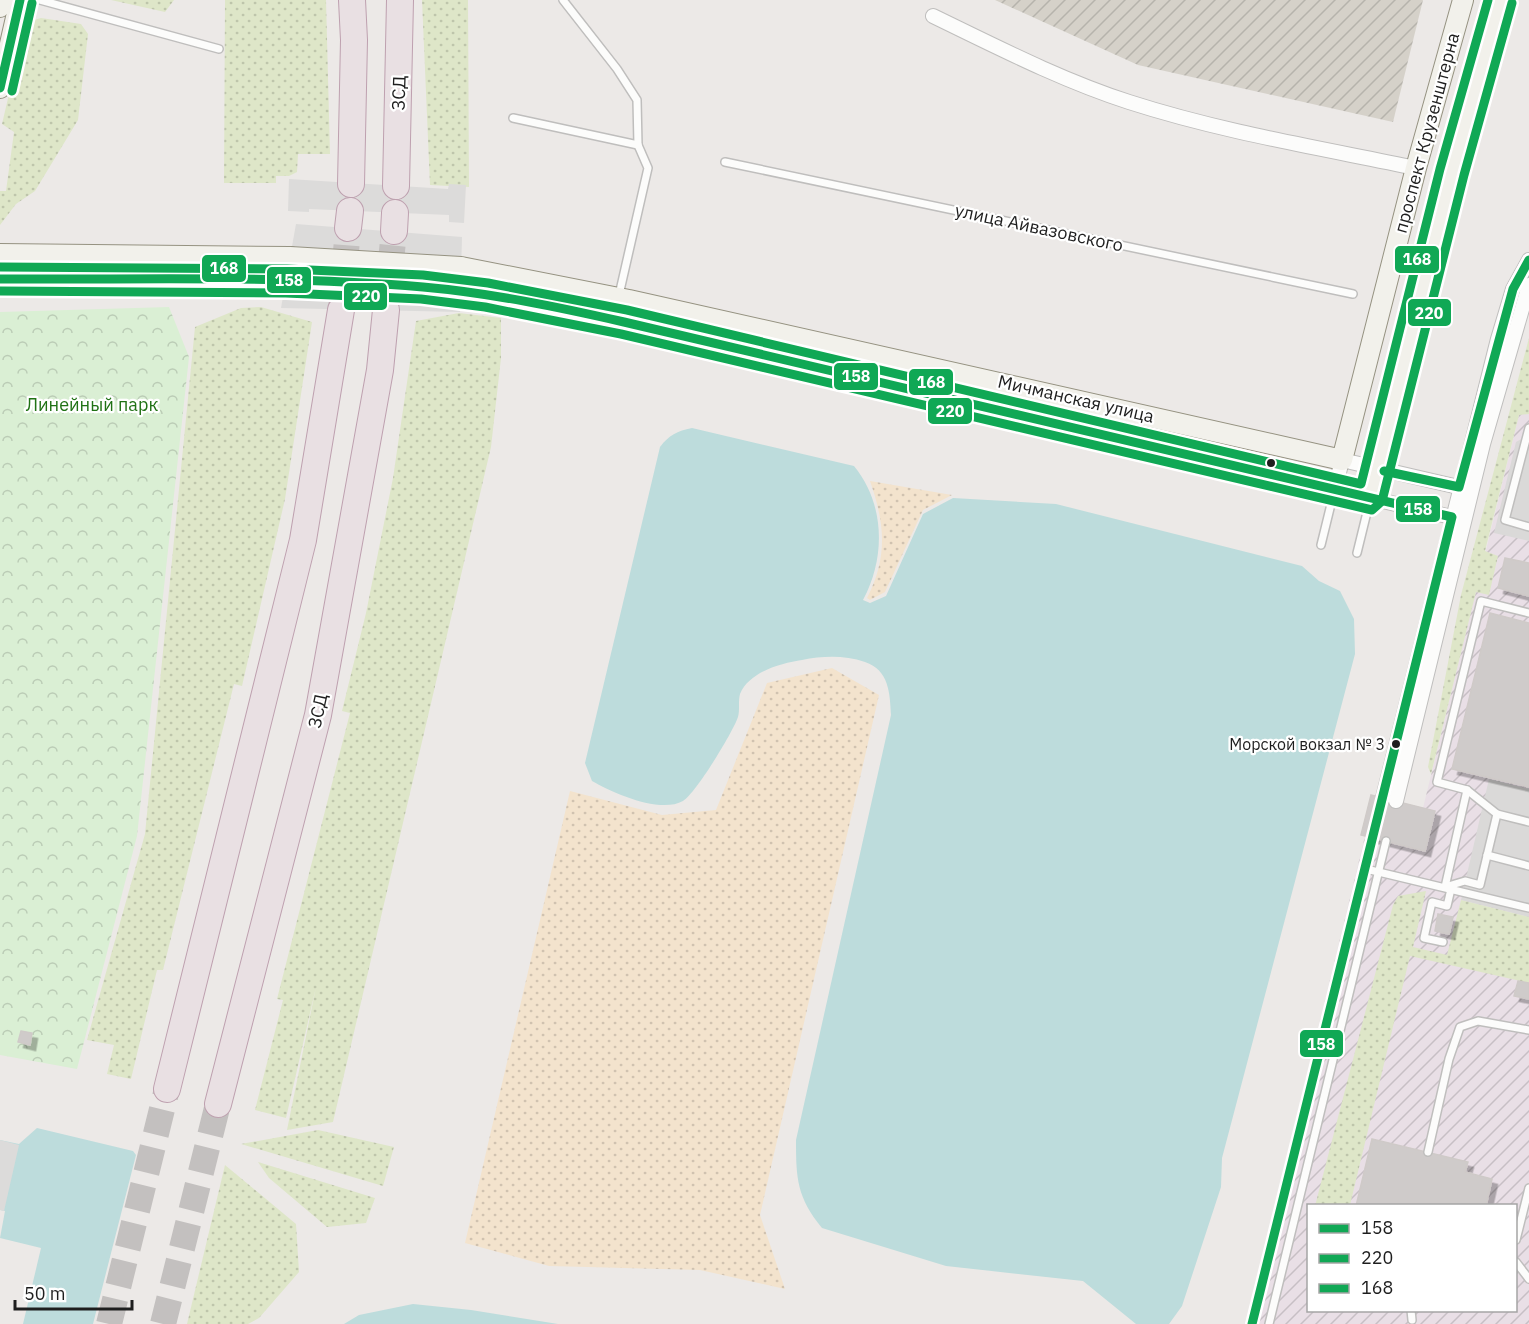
<svg xmlns="http://www.w3.org/2000/svg" width="1529" height="1324" font-family="'IBM Plex Sans',sans-serif">
	<style>
		.industrial { fill: url(#industrial-furrows); fill-rule: evenodd }
		.religious { fill: #dad9d8 }
		.construction { fill: url(#construction-furrows) }
		.grass { fill: url(#grass-dots) }
		.sand { fill: url(#sand-dots) }
		.park { fill: url(#park-crowns) }
		.water { fill: #bddcdc }
		.pier { fill: #dcdbda }
		.building { fill: #cfcbca; stroke: #cfcac8; stroke-width: 1.5; filter: url(#shadow) }
		.lines { fill: none; stroke-linecap: round; stroke-linejoin: round }
		.highway-tunnel { stroke: #c3c0bf; stroke-width: 26; stroke-dasharray: 26 13; stroke-linecap: butt }
		.lane-casing { stroke: #bfbebd; stroke-width: 10 }
		.street-casing { stroke: #bfbebd; stroke-width: 16 }
		.secondary-casing { stroke: #959281; stroke-width: 22 }
		.highway-casing { stroke: #bea0af; stroke-width: 28 }
		.lane { stroke: #fcfcfb; stroke-width: 7 }
		.street { stroke: #fcfcfb; stroke-width: 14 }
		.secondary { stroke: #f2f1eb; stroke-width: 20 }
		.highway { stroke: #e9e0e3; stroke-width: 26 }
		.secondary-bridge-casing { stroke: #959281; stroke-width: 22; stroke-linecap: butt }
		.secondary-bridge { stroke: #f2f1eb; stroke-width: 20 }
		.bus-1-casing { stroke: #fff; stroke-width: 14 }
		.bus-2-casing { stroke: #fff; stroke-width: 14 }
		.bus-3-casing { stroke: #fff; stroke-width: 14 }
		.bus-1 { stroke: #10a855; stroke-width: 9 }
		.bus-2 { stroke: #10a855; stroke-width: 9 }
		.bus-3 { stroke: #10a855; stroke-width: 9 }
		.bus-dot { fill: #1e1e1e; stroke: #fff; stroke-width: 2 }
		.labels { text-anchor: middle; stroke-width: 4.5; stroke-linejoin: round; paint-order: stroke }
		.bus-label { font-size: 16px; fill: #1e1e1e; stroke: #fff; text-anchor: end }
		.street-label { font-size: 18px; fill: #1e1e1e; stroke: #fff }
		.park-label { font-size: 18px; fill: #207215; stroke: #fff }
		.line-badge { stroke: #fff; stroke-width: 2 }
		.badge-label { font-size: 16px; text-anchor: middle; font-weight: bold; fill: #fff }
	</style>
	<defs>
		<pattern id="industrial-furrows" width="10" height="10" patternUnits="userSpaceOnUse" patternTransform="scale(1.5)"><rect width="10" height="10" fill="#e9dfe6"/><path d="M-1 1l2-2M0 10L10 0M9 11l2-2" fill="none" stroke="#c7bfc5"/></pattern>
		<pattern id="construction-furrows" width="10" height="10" patternUnits="userSpaceOnUse" patternTransform="scale(1.5)"><rect width="10" height="10" fill="#d5d1c9"/><path d="M-1 1l2-2M0 10L10 0M9 11l2-2" fill="none" stroke="#b6b3ac"/></pattern>
		<pattern id="grass-dots" width="8" height="8" patternUnits="userSpaceOnUse" patternTransform="scale(1.5)"><rect width="8" height="8" fill="#dee6c8"/><path d="M2 2h.1M6 6h.1" fill="none" stroke="#bec5ab" stroke-width="1.8" stroke-linecap="round"/></pattern>
		<pattern id="sand-dots" width="8" height="8" patternUnits="userSpaceOnUse" patternTransform="scale(1.5)"><rect width="8" height="8" fill="#f3e3cd"/><path d="M2 2h.1M6 6h.1" fill="none" stroke="#d0c2b0" stroke-width="1.8" stroke-linecap="round"/></pattern>
		<pattern id="park-crowns" width="20" height="18" patternUnits="userSpaceOnUse" patternTransform="scale(1.5)"><rect width="20" height="18" fill="#daefd4"/><path d="M2 6a3 3 0 1 1 6 0M12 15a3 3 0 1 1 6 0" fill="none" stroke="#bbccb6"/></pattern>
		<filter id="shadow"><feDropShadow dx="5.5" dy="5.5" stdDeviation="0" flood-color="#0004"/></filter>
	</defs>
	<rect width="100%" height="100%" fill="#ece9e7"/>
	<path class="industrial" d="M1529 399V1324H1246L1365 836 1361 835 1371 795 1423 808 1519 415ZM1308 1206H1516V1310H1308Z"/>
	<g class="religious">
		<path d="M1529 435V541L1494 533 1516 442Z"/>
		<path d="M1489 779 1529 789V917L1461 900Z"/>
	</g>
	<path class="construction" d="M995 0H1423L1393 122 1138 65Z"/>
	<g class="grass">
		<path d="M111 0H174L165 12Z"/>
		<path d="M225 0H326L330 154H298L297 172 289 176H276V183H224Z"/>
		<path d="M422 0H468L469 187 430 185Z"/>
		<path d="M41 18 81 24 88 34 78 120 35 191 16 204 0 225V191H6L14 132 2 124 24 30 34 20Z"/>
		<path d="M261 307 312 322 285 499 242 686 234 684 163 970H157L131 1079 107 1074 114 1045 87 1040 145 834 195 327 241 308Z"/>
		<path d="M459 313 501 318V358L491 447 333 1122 287 1130 316 987 286 1118 255 1110 283 1000 277 999 350 713 342 711 366 613 393 478 416 321Z"/>
		<path d="M1529 338V414L1519 415 1485 551 1498 556 1489 595 1476 592 1431 774 1428 767 1461 595Z"/>
		<path d="M1426 891 1413 947 1447 955 1461 900 1529 917V983L1410 956 1350 1205 1315 1206 1393 905 1398 896Z"/>
		<path d="M318 1130 394 1147 383 1186 241 1144Z"/>
		<path d="M258 1162 375 1198 366 1223 327 1227 269 1178Z"/>
		<path d="M225 1165 296 1224 299 1272 259 1318 248 1324H187Z"/>
	</g>
	<g class="sand">
		<path d="M870 481 952 495 923 510 885 592 870 600 867 598C888 557 885 524 870 481Z"/>
		<path d="M832 668 879 695 760 1215 785 1289 700 1270 549 1266 465 1243 570 791 662 815 716 810 767 683Z"/>
	</g>
	<path class="park" d="M169 307 189 357 137 836 77 1069 0 1055V312Z"/>
	<g class="water">
		<path d="M692 428 854 466C885 504 886 557 863 600L870 603 886 596 923 514 953 498 1056 504 1302 566 1319 581 1340 591 1354 619 1355 654 1222 1158 1221 1187 1182 1306 1169 1324H1136L1083 1281 946 1266 822 1228C797 1197 796 1179 796 1140L891 715C890 693 889 670 865 662 844 655 823 656 802 660 781 663 749 672 740 694 738 701 740 710 738 717 733 732 696 793 683 801 660 814 613 793 592 781L585 763 660 447C669 435 677 431 692 428Z"/>
		<path d="M37 1128 133 1151 136 1155 93 1324H23L41 1248 0 1238 5 1211 0 1210V1140L19 1144Z"/>
		<path d="M413 1304 471 1310 558 1324H344L359 1315Z"/>
	</g>
	<g class="pier">
		<path d="M289 179 448 189 449 184 466 185 464 223 449 222V215L309 209V212L288 211Z"/>
		<path d="M296 224 462 237 460 312 281 308Z"/>
		<path d="M0 1140 19 1145 4 1211 0 1210Z"/>
	</g>
	<g class="building">
		<path d="M1505 558 1529 563V596L1498 588Z"/>
		<path d="M1490 613 1529 623V787L1452 769Z"/>
		<path d="M1371 795 1435 811 1425 851 1361 835Z"/>
		<path d="M1438 914 1453 917 1449 934 1435 931Z"/>
		<path d="M1518 981 1529 983V999L1514 996Z"/>
		<path d="M21 1031 32 1033 30 1045 18 1042Z"/>
		<path d="M1372 1139 1468 1162 1465 1172 1492 1179 1486 1206H1356Z"/>
	</g>
	<g class="lines">
		<g class="highway-tunnel">
			<path d="M341 310 348 228"/>
			<path d="M386 310 394 231"/>
			<path d="M109 1324 167 1089"/>
			<path d="M163 1324 218 1104"/>
		</g>
		<defs>
			<g id="lane">
				<path d="M40 0 219 49"/>
				<path d="M563 0 617 69 637 100 638 145 648 168 619 295"/>
				<path d="M513 118 638 145"/>
				<path d="M725 162 1353 294"/>
				<path d="M1529 428 1505 520 1529 527"/>
				<path d="M1321 545 1334 492"/>
				<path d="M1357 553 1370 500"/>
				<path d="M1529 613 1481 601 1437 782 1467 790 1497 814 1529 822"/>
				<path d="M1467 790 1445 887 1465 881 1480 885 1497 814"/>
				<path d="M1487 855 1529 866"/>
				<path d="M1366 869 1529 908"/>
				<path d="M1443 942 1424 938 1432 902 1447 906 1451 889"/>
				<path d="M1428 1152 1449 1059 1460 1027 1478 1021 1529 1030"/>
				<path d="M1516 1240 1529 1188"/>
				<path d="M1516 1262 1529 1279"/>
				<path d="M1411 1310 1412 1320"/>
				<path d="M1252 1324 1373 838"/>
				<path d="M1269 1324 1386 841"/>
			</g>
			<g id="street">
				<path d="M933 16C997 47 1061 80 1129 102 1222 132 1320 148 1416 168"/>
				<path d="M1335 489 1342 460 1467 489"/>
				<path d="M1370 498 1460 519"/>
				<path d="M1383 798 1498 339 1513 289 1529 260"/>
				<path d="M1396 801 1483 444 1529 285"/>
			</g>
			<g id="secondary">
				<path d="M0 7 2 0"/>
				<path d="M0 88 20 0"/>
				<path d="M0 254 290 257"/>
				<path d="M461 267 629 300 1342 460 1416 168 1463 0"/>
				<path d="M0 279 286 281"/>
				<path d="M461 291 624 322 1370 498 1452 172 1500 0"/>
			</g>
			<g id="highway">
				<path d="M351 184 354 40 352 0"/>
				<path d="M396 186 400 0"/>
				<path d="M348 228 350 211"/>
				<path d="M394 231 395 213"/>
				<path d="M167 1089 303 540 341 310"/>
				<path d="M218 1104 318 715 380 370 386 310"/>
			</g>
		</defs>
		<use href="#lane" class="lane-casing"/>
		<use href="#street" class="street-casing"/>
		<use href="#secondary" class="secondary-casing"/>
		<use href="#highway" class="highway-casing"/>
		<use href="#lane" class="lane"/>
		<use href="#street" class="street"/>
		<use href="#secondary" class="secondary"/>
		<use href="#highway" class="highway"/>
		<defs>
			<g id="secondary-bridge">
				<path d="M290 257 461 267"/>
				<path d="M286 281 422 287 461 291"/>
			</g>
		</defs>
		<use href="#secondary-bridge" class="secondary-bridge-casing"/>
		<use href="#secondary-bridge" class="secondary-bridge"/>
		<defs>
			<g id="bus-1">
				<path d="M0 88 20 0"/>
				<path d="M0 279C141 280 282 275 423 287 491 293 558 307 624 322L1452 517 1252 1324"/>
				<path d="M1384 471 1459 487 1513 289 1529 260"/>
			</g>
			<g id="bus-2">
				<path d="M12 91 32 3"/>
				<path d="M0 291 286 293 421 299 485 307 621 334 1372 510 1382 501 1464 175 1512 3"/>
			</g>
			<path id="bus-3" d="M0 267 287 269 423 275 488 283 627 310 1361 484 1440 169 1488 0"/>
		</defs>
		<use href="#bus-1" class="bus-1-casing"/>
		<use href="#bus-2" class="bus-2-casing"/>
		<use href="#bus-3" class="bus-3-casing"/>
		<use href="#bus-1" class="bus-1"/>
		<use href="#bus-2" class="bus-2"/>
		<use href="#bus-3" class="bus-3"/>
	</g>
	<g class="bus-dot">
		<circle cx="1271" cy="463" r="5"/>
		<circle cx="1396" cy="744" r="5"/>
	</g>
	<g class="labels">
		<g class="bus-label">
			<text x="1385" y="750">Морской вокзал № 3</text>
		</g>
		<g class="street-label">
			<text transform="translate(399 93) rotate(-88)" y="6">ЗСД</text>
			<text transform="translate(1427 133) rotate(-75)" y="6">проспект Крузенштерна</text>
			<text transform="translate(1039 228) rotate(12)" y="6">улица Айвазовского</text>
			<text transform="translate(1076 399) rotate(13)" y="6">Мичманская улица</text>
			<text transform="translate(318 711) rotate(-78)" y="6">ЗСД</text>
		</g>
		<g class="park-label">
			<text x="92" y="411">Линейный парк</text>
		</g>
	</g>
	<g class="line-badge">
		<rect x="1394" y="245" width="46" height="29" rx="6" fill="#10a855"/>
		<rect x="201" y="254" width="46" height="29" rx="6" fill="#10a855"/>
		<rect x="266" y="266" width="46" height="28" rx="6" fill="#10a855"/>
		<rect x="343" y="282" width="45" height="29" rx="6" fill="#10a855"/>
		<rect x="1407" y="298" width="45" height="29" rx="6" fill="#10a855"/>
		<rect x="833" y="362" width="46" height="29" rx="6" fill="#10a855"/>
		<rect x="908" y="368" width="46" height="28" rx="6" fill="#10a855"/>
		<rect x="927" y="397" width="46" height="28" rx="6" fill="#10a855"/>
		<rect x="1395" y="495" width="46" height="28" rx="6" fill="#10a855"/>
		<rect x="1299" y="1029" width="45" height="29" rx="6" fill="#10a855"/>
	</g>
	<g class="badge-label">
		<text x="1417" y="265">168</text>
		<text x="224" y="274">168</text>
		<text x="289" y="286">158</text>
		<text x="366" y="302">220</text>
		<text x="1429" y="319">220</text>
		<text x="856" y="382">158</text>
		<text x="931" y="388">168</text>
		<text x="950" y="417">220</text>
		<text x="1418" y="515">158</text>
		<text x="1321" y="1050">158</text>
	</g>
	<rect x="1307" y="1204" width="210" height="108" fill="#ffffff" stroke="#a5a5a5" stroke-width="1.5"/>
	<rect x="1319" y="1224" width="30" height="9" fill="#10a855" stroke="#a5a5a5" stroke-width="1.5"/>
	<text x="1361" y="1234" font-size="18" fill="#1e1e1e">158</text>
	<rect x="1319" y="1254" width="30" height="9" fill="#10a855" stroke="#a5a5a5" stroke-width="1.5"/>
	<text x="1361" y="1264" font-size="18" fill="#1e1e1e">220</text>
	<rect x="1319" y="1284" width="30" height="9" fill="#10a855" stroke="#a5a5a5" stroke-width="1.5"/>
	<text x="1361" y="1294" font-size="18" fill="#1e1e1e">168</text>
	<path d="M15 1300v9h117v-9" fill="none" stroke="#1e1e1e" stroke-width="3"/>
	<text x="24" y="1300" font-size="18" fill="#1e1e1e" stroke="#ffffff" stroke-width="4.5" paint-order="stroke">50 m</text>
</svg>
